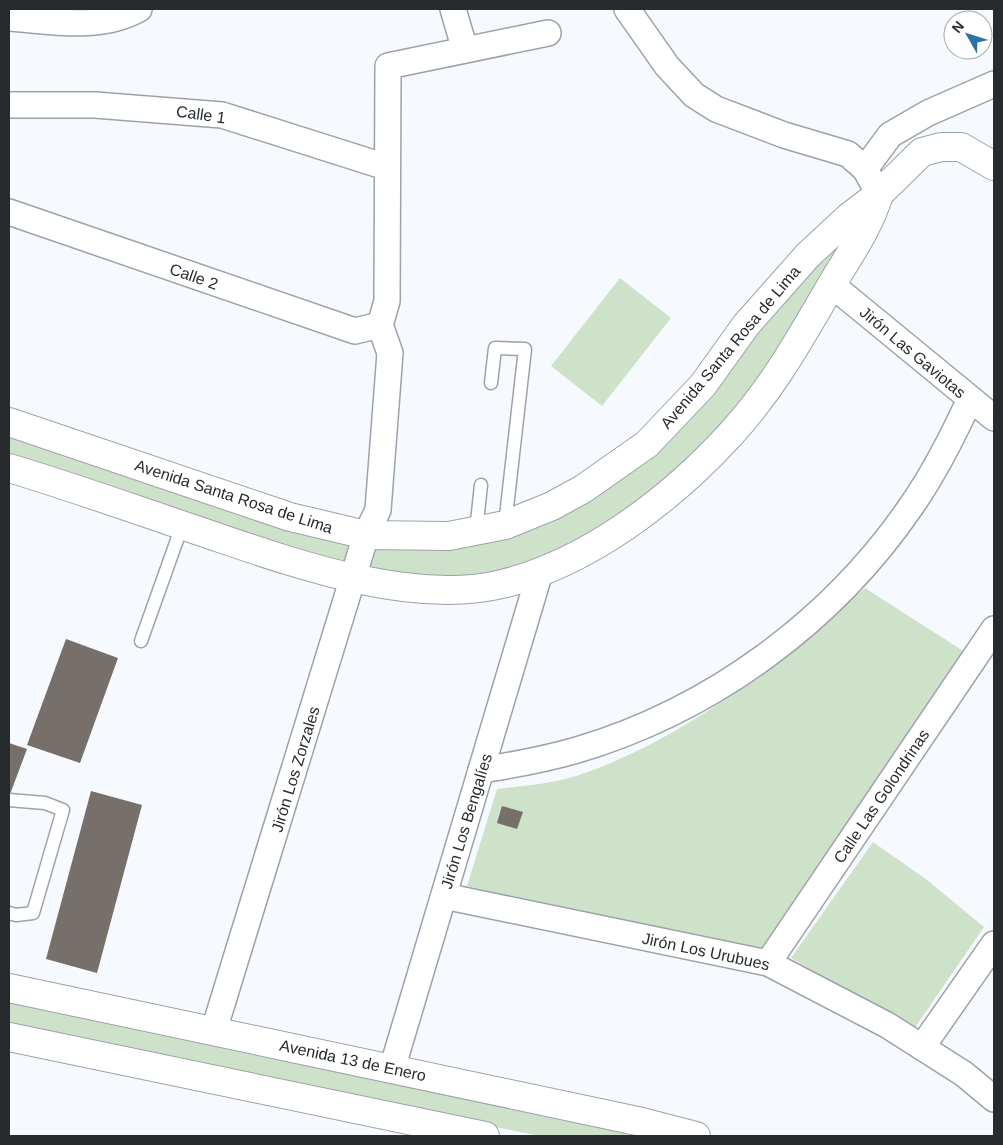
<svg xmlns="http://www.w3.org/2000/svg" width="1003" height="1145" font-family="Arial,sans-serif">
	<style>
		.green { fill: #cde2c9 }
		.building { fill: #776f69 }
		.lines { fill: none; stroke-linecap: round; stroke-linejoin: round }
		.service-casing { stroke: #9ca2aa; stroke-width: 15 }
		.minor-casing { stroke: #9ca2aa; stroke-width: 28 }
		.secondary-casing { stroke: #9ca2aa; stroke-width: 30 }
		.service { stroke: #fff; stroke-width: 12 }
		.minor { stroke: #fff; stroke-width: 25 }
		.secondary { stroke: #fff; stroke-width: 28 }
		.labels { text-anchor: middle; stroke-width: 5; stroke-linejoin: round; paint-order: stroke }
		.street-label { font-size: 16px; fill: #282b2e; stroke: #fff }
	</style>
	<rect width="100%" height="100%" fill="#f6faff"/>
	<g class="green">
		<path d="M861 221 734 416 634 510 533 565 460 579 373 570 371 565 378 544 557 516 791 280Z"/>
		<path d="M620 278 671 318 602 406 551 366Z"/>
		<path d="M9 429 347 543C349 551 346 559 342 566L9 457Z"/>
		<path d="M865 588 971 656 770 952 467 886 497 789C522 786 551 784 576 776 685 740 779 663 865 588Z"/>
		<path d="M873 842 927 880 984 927 914 1029 887 1012 791 958Z"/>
		<path d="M9 997 627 1131 626 1136H540L9 1028Z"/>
	</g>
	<g class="building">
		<path d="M66 639 118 658 80 763 27 745Z"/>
		<path d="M9 743 27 749 9 797Z"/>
		<path d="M91 791 142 805 97 973 46 959Z"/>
		<path d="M502 806 523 812 517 829 497 823Z"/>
	</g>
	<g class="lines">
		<defs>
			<g id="service">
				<path d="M491 383 495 348 525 349 505 525"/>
				<path d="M476 531 481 485"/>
				<path d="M141 641 182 526"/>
				<path d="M9 800 45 803 63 810 33 913 16 915 9 913"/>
			</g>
			<g id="minor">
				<path d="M453 9 465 50"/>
				<path d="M627 9 667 66 694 95 716 109 784 135 848 154 865 169 879 194"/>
				<path d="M9 18C52 21 99 31 139 9"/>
				<path d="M9 105H95L222 115 386 167"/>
				<path d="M865 169 890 135 928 113 994 84"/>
				<path d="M9 212 355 331 380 325"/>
				<path d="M832 285 994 418"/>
				<path d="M481 770C514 765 546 759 577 750 712 710 833 621 912 505 935 472 953 436 970 399"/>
				<path d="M444 896 768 963 887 1025 964 1074 994 1099"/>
				<path d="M768 963 994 629"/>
				<path d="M214 1030 366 535 378 510 390 353 380 325 387 301 388 66 548 33"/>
				<path d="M922 1047 994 944"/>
				<path d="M392 1069 540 572"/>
			</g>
			<g id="secondary">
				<path d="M9 422 290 517 366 535 449 536 505 525 552 506 583 489 647 444 703 385 746 325 808 255 849 217 879 194 922 152 941 147H961L994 166"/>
				<path d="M9 468C76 488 142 512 208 534 293 563 412 606 502 584 588 563 670 500 729 436 774 387 799 340 832 284 849 255 869 228 879 194"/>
				<path d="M9 988 642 1122 696 1136"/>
				<path d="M9 1037 485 1136"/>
			</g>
		</defs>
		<use href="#service" class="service-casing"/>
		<use href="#minor" class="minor-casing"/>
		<use href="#secondary" class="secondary-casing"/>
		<use href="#service" class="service"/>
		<use href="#minor" class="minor"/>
		<use href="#secondary" class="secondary"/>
	</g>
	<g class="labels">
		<g class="street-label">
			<text transform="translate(201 114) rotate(8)" y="6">Calle 1</text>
			<text transform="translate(194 276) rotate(19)" y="6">Calle 2</text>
			<text transform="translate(730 347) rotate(-50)" y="6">Avenida Santa Rosa de Lima</text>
			<text transform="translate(913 352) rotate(40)" y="6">Jirón Las Gaviotas</text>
			<text transform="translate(234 496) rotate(18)" y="6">Avenida Santa Rosa de Lima</text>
			<text transform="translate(295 769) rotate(-73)" y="6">Jirón Los Zorzales</text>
			<text transform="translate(881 796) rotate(-56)" y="6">Calle Las Golondrinas</text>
			<text transform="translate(466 821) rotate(-73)" y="6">Jirón Los Bengalíes</text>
			<text transform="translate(706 951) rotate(12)" y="6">Jirón Los Urubues</text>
			<text transform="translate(353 1060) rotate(12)" y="6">Avenida 13 de Enero</text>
		</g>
	</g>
	<rect width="1003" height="1145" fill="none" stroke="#282b2e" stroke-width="20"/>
	<g transform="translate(968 35) rotate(309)"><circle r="24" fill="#ffffff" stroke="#a9aaab"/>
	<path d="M0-4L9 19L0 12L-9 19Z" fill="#2c72a6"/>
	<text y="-8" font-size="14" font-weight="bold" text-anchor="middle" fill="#282b2e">N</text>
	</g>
</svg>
